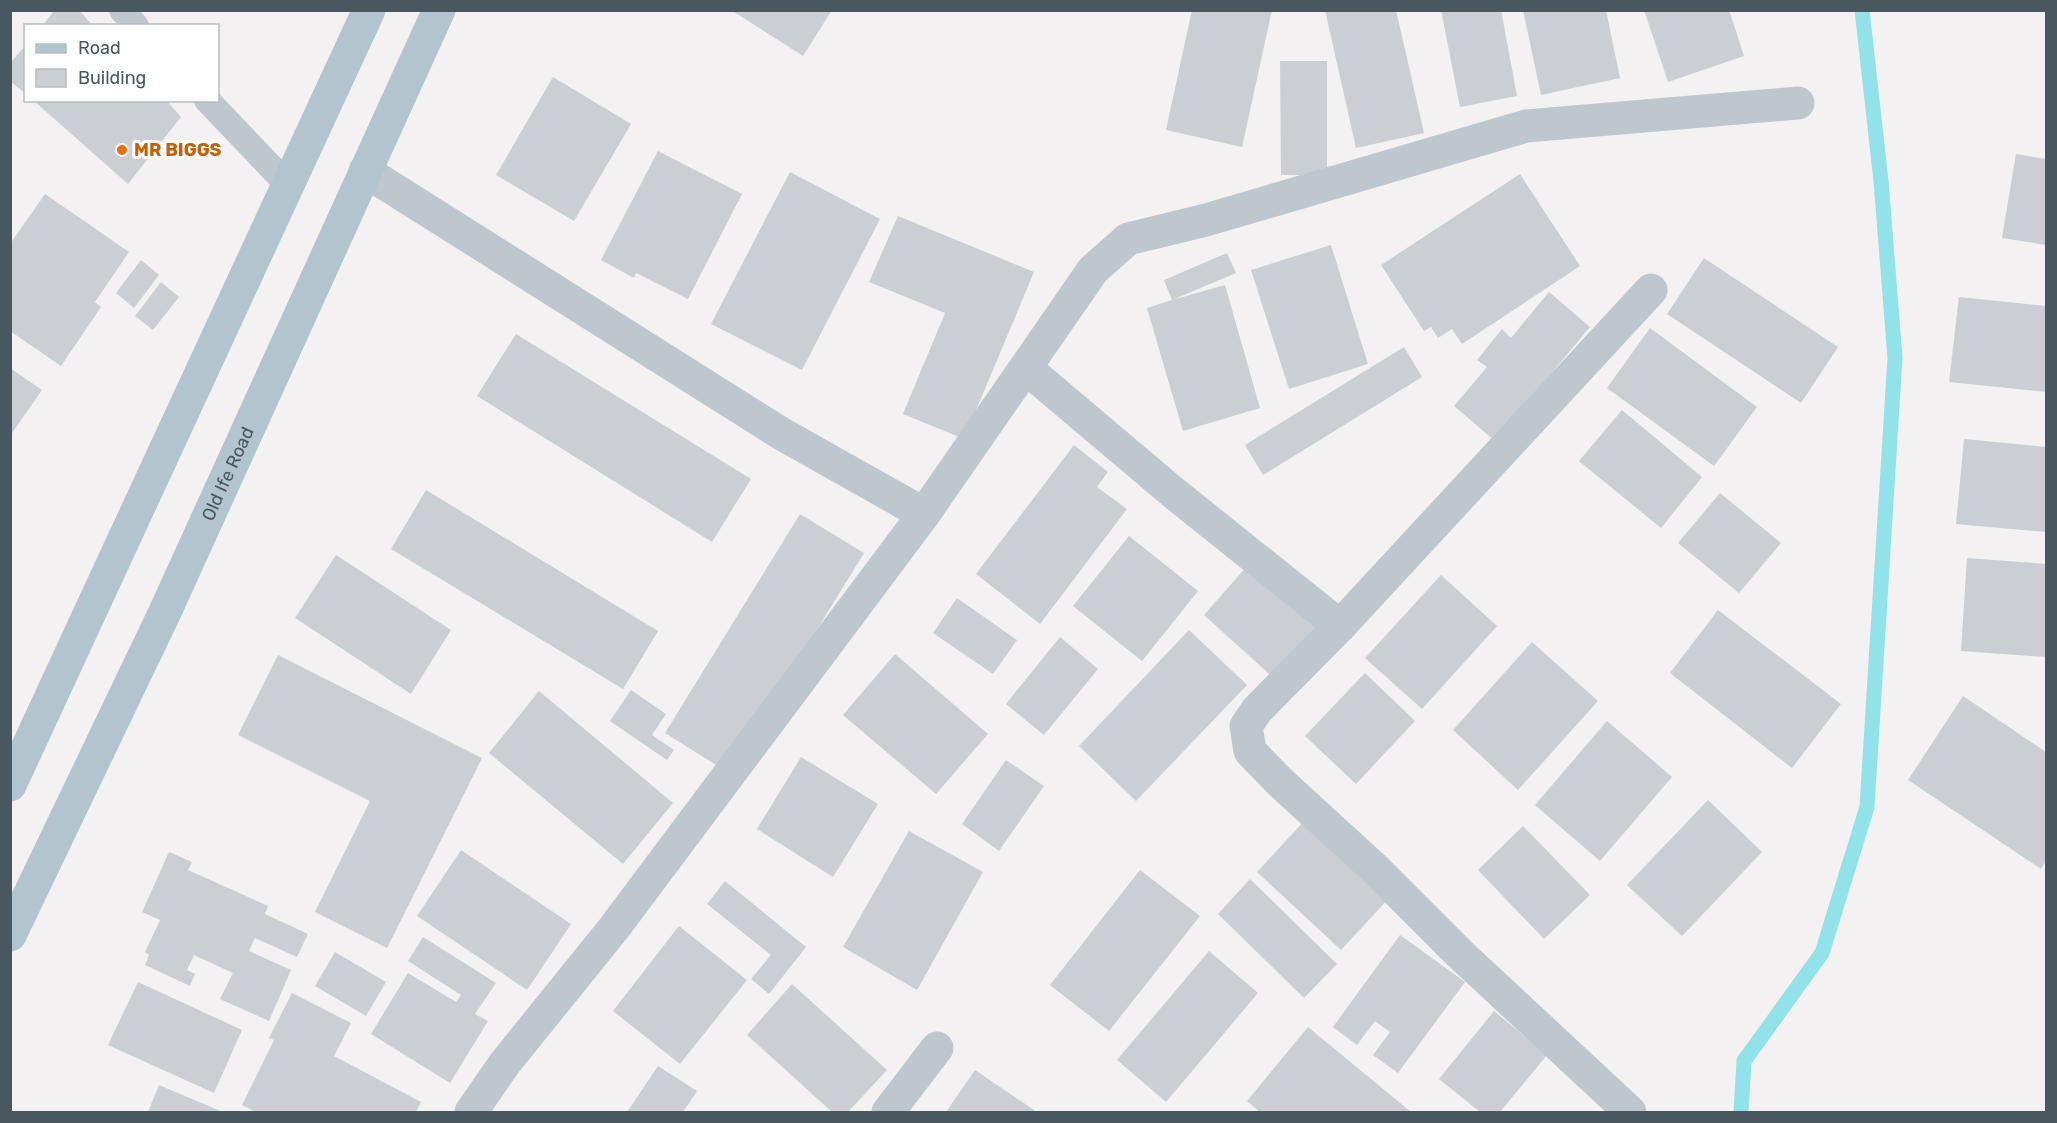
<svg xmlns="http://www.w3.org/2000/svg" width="2057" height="1123" font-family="Rubik,sans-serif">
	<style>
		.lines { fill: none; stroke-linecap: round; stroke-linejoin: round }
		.stream { stroke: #91e2e9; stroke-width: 15 }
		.building { fill: #cbcfd3 }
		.lane { stroke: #bdc7cd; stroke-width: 26 }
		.street { stroke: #bdc7cd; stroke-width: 33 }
		.primary { stroke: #b2c4ce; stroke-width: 33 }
		.food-dot { fill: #e8710a; stroke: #fff; stroke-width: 2 }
		.labels { text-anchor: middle; stroke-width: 6; stroke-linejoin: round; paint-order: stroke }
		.food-label { font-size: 18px; font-weight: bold; fill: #c56008; stroke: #fff; text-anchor: start }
		.street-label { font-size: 18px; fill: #49575e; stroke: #fff }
	</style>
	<rect width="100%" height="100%" fill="#f3f1f1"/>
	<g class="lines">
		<path class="stream" d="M1741 1112 1744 1061 1822 953 1867 807 1895 358 1881 181 1862 10"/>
	</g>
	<g class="building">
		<path d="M55 10H79L93 26H42Z"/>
		<path d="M731 10H832L803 56Z"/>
		<path d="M1192 10H1272L1242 147 1166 130Z"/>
		<path d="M1325 10H1396L1424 133 1356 148Z"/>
		<path d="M1441 10H1501L1517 96 1460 107Z"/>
		<path d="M1523 10H1606L1620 78 1541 95Z"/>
		<path d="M1644 10H1729L1744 56 1668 82Z"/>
		<path d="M26 45V94L10 81V63Z"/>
		<path d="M1280 61H1327V175H1281Z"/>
		<path d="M553 77 631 124 574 221 496 175Z"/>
		<path d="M33 100H166L181 117 128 184Z"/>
		<path d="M658 151 742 194 688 299 636 273 634 278 601 260Z"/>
		<path d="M2016 154 2046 159V245L2002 238Z"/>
		<path d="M790 172 880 219 802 370 711 324Z"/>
		<path d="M1520 174 1580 266 1462 344 1452 329 1438 338 1431 327 1424 331 1381 265Z"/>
		<path d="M45 194 129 252 95 302 101 307 61 366 10 331V244Z"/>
		<path d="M898 216 1034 272 964 439 903 414 945 313 869 282Z"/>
		<path d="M1331 245 1368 364 1289 389 1251 270Z"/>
		<path d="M1227 253 1236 273 1172 300 1225 285 1260 408 1183 431 1147 308 1172 300 1164 280Z"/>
		<path d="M1704 258 1838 347 1801 403 1667 314Z"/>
		<path d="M141 260 159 275 134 308 116 293Z"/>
		<path d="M161 282 179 297 153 330 135 316Z"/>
		<path d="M1549 292 1590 327 1495 441 1454 406 1487 367 1477 360 1502 329 1511 338Z"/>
		<path d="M1959 297 2046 306V392L1949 382Z"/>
		<path d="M1650 328 1757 407 1714 466 1607 388Z"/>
		<path d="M516 334 751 479 712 542 477 396Z"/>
		<path d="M1404 347 1422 377 1263 475 1245 445Z"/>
		<path d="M10 368 42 390 10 436Z"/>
		<path d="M1622 410 1702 477 1661 528 1579 461Z"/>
		<path d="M1964 439 2046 447V532L1956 524Z"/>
		<path d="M1074 445 1108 472 1097 487 1127 509 1040 624 976 574Z"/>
		<path d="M426 490 658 631 623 689 391 549Z"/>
		<path d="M1720 493 1781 543 1739 593 1678 543Z"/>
		<path d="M800 514 864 553 729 773 665 733Z"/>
		<path d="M1129 536 1198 591 1142 661 1073 606Z"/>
		<path d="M336 555 451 630 411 694 295 618Z"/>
		<path d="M1967 558 2046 564V657L1961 651Z"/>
		<path d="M1248 565 1321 629 1276 680 1204 615Z"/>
		<path d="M1441 575 1497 626 1422 709 1365 658Z"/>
		<path d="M957 598 1017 640 993 674 933 633Z"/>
		<path d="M1718 610 1841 704 1792 768 1670 673Z"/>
		<path d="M1189 630 1247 685 1136 801 1079 746Z"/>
		<path d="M1060 637 1098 669 1044 735 1006 704Z"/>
		<path d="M1532 642 1598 701 1518 790 1453 730Z"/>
		<path d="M895 654 988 734 936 794 843 715Z"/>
		<path d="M278 655 482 758 387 948 315 912 370 801 238 735Z"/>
		<path d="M1365 673 1415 721 1356 784 1305 736Z"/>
		<path d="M631 690 666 714 652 735 674 750 667 760 610 721Z"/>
		<path d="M539 691 673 803 623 864 489 753Z"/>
		<path d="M1963 696 2046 752V861L2041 869 1908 780Z"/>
		<path d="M1607 721 1672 777 1600 861 1535 805Z"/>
		<path d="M801 757 878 804 833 877 757 829Z"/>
		<path d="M1006 760 1044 786 999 851 962 824Z"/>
		<path d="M1708 800 1762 852 1682 936 1627 885Z"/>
		<path d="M1306 819 1391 896 1341 950 1257 872Z"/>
		<path d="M1523 826 1590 895 1544 939 1478 870Z"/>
		<path d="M909 831 983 872 917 990 843 947Z"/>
		<path d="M461 850 571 924 527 990 417 916Z"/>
		<path d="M169 852 192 862 188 870 268 906 265 914 308 934 297 957 255 938 249 951 291 970 269 1021 220 999 233 973 194 955 187 970 195 974 190 986 145 965 149 955 145 952 160 920 142 912Z"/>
		<path d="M1140 870 1200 916 1109 1031 1050 985Z"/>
		<path d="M1250 879 1337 964 1304 998 1218 914Z"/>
		<path d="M725 881 806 947 769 994 751 979 771 955 707 904Z"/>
		<path d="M679 926 747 980 680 1064 613 1011Z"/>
		<path d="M1400 935 1465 982 1398 1073 1373 1055 1390 1032 1375 1021 1357 1045 1333 1027Z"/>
		<path d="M423 937 496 983 475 1014 488 1021 450 1083 371 1034 408 973 456 1002 461 995 408 961Z"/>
		<path d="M1209 951 1258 993 1166 1102 1117 1060Z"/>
		<path d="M335 952 386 982 366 1016 315 986Z"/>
		<path d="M138 982 242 1030 214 1093 108 1045Z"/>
		<path d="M792 984 887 1070 848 1112H832L747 1035Z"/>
		<path d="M292 993 351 1023 334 1056 421 1102 416 1112H256L242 1105 274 1040 269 1038Z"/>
		<path d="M1494 1011 1547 1055 1500 1112H1480L1439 1079Z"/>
		<path d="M1308 1027 1411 1112H1260L1247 1101Z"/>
		<path d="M658 1066 697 1091 683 1112H627Z"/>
		<path d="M975 1070 1037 1112H946Z"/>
		<path d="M159 1085 223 1112H148Z"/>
	</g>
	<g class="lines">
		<g class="lane">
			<path d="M122 10 136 26"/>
			<path d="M207 100 289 186"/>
		</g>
		<g class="street">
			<path d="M365 171 782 434 924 514"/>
			<path d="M1026 368 1175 494 1340 626"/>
			<path d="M471 1112 505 1063 614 928 924 514 1093 270 1128 239 1206 220 1526 126 1798 103"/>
			<path d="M888 1112 937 1048"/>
			<path d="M1630 1112 1459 953 1374 868 1280 782 1250 751 1246 726 1257 710 1340 626 1651 290"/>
		</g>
		<g class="primary">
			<path d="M10 785 369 10"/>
			<path id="s1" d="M10 935 164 614 439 10"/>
		</g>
	</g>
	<circle class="food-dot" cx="122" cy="150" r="6"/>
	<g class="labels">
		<g class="food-label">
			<text x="134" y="156">MR BIGGS</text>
		</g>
		<g class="street-label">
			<text dy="6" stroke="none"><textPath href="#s1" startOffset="510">Old Ife Road</textPath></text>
		</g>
	</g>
	<rect width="2057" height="1123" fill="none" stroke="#49575e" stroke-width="24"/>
	<rect x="24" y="24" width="195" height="78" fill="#ffffff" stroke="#b6bcbf" stroke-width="1.5"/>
	<rect x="36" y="44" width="30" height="9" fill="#b2c4ce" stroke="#b6bcbf" stroke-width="1.5"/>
	<text x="78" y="54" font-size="18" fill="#49575e">Road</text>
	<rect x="36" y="69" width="30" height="18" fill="#cbcfd3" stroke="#b6bcbf" stroke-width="1.5"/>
	<text x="78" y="84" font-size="18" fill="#49575e">Building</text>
</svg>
